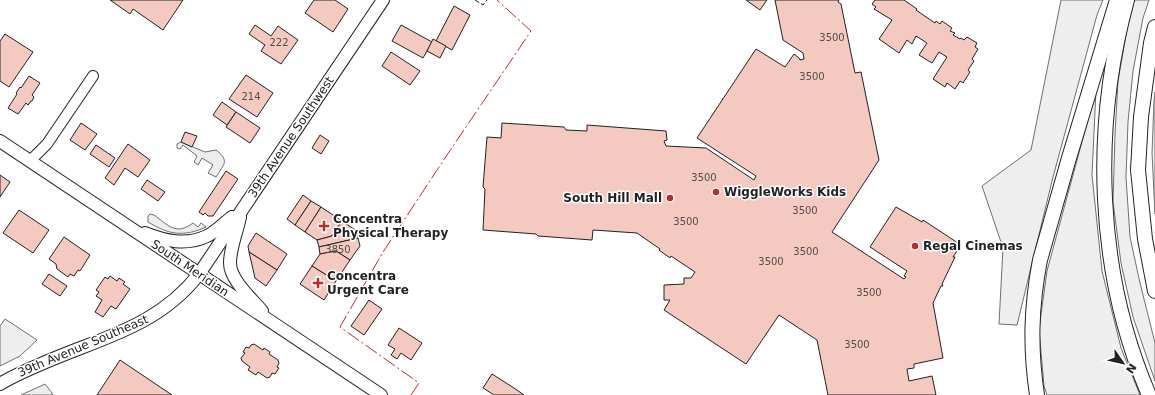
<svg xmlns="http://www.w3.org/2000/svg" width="1155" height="395" font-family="'DejaVu Sans',sans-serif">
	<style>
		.green { fill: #eee; stroke: #6f6f6f }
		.building { fill: #f3c9c0; stroke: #222 }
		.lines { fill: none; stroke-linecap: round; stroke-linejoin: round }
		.minor-casing { stroke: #222; stroke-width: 12 }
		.major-casing { stroke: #222; stroke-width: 14 }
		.highway-casing { stroke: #222; stroke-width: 16 }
		.minor { stroke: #fff; stroke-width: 10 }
		.major { stroke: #fff; stroke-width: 12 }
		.highway { stroke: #fff; stroke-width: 14 }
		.fence { stroke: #222; stroke-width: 1; stroke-dasharray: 5 2; stroke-linecap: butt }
		.power { stroke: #c62828; stroke-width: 1; stroke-dasharray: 14 3 2 3; stroke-linecap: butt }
		.poi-dot { fill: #c62828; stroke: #fff; stroke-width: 1.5 }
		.labels { text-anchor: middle; stroke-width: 3; stroke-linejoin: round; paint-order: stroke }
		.number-label { font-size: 10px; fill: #564c4a }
		.street-label { font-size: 12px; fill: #222; stroke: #fff }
		.poi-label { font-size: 12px; font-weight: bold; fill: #222; stroke: #fff; text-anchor: start }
	</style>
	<rect width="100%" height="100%" fill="#fff"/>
	<g class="green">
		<path d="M1061 0H1103L1097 15 1053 177 1017 325 999 324 1003 248 982 186 1031 150Z"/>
		<path d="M1134 0H1149L1143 18 1133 71 1128 122 1126 177 1130 237 1140 283 1155 343V381L1133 317 1121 263 1113 202 1115 135 1118 81 1127 29Z"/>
		<path d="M1096 90 1092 175 1102 271 1121 348 1140 395H1047L1044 386 1039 329 1047 271Z"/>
		<path d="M1155 92V214L1152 153 1154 101Z"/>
		<path d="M181 142 205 152 216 150C230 161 224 164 216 177L208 173 213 165 202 158 198 165 194 162 197 156 183 145 180 149 177 148V144Z"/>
		<path d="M150 214 154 215C168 225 176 236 193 223L198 227 201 223 206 227C184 237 169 235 148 222V216Z"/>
		<path d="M5 319 37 340 20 356 0 366V326Z"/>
		<path d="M45 384 52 393 53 395H21Z"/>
	</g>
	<g class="building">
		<path d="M110 0H183L163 30 133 9 130 14Z"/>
		<path d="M314 0H335L348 9 333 32 305 13Z"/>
		<path d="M746 0H767L760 10Z"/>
		<path d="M775 0H839L838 2 841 4 855 73 861 72 879 160 832 232 904 279 906 277 904 276 907 271 870 247 896 207 922 222 923 220 961 245 953 257H955L942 284 943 286H941L933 303 943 358 914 364V368L907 369 909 381 932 376 936 395H828L817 340 779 315 746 364 664 310 670 300H664V285L684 284V278H691L695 272 671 256 670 258 659 250 660 249 637 233 593 230 592 240 538 236 536 234 483 230 485 189 483 187 487 137 501 138 502 123 564 127 566 130 587 131V125L666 131 667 140 664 141 666 146 706 148 754 180 756 176 697 138 756 49 785 67 794 54 799 58 800 60 804 59 803 53 783 40Z"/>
		<path d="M875 0H904L917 9 916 10 935 23 936 21 940 24 942 21 952 28 950 31 955 33 953 35 960 39 961 38 964 40 967 37 977 43 975 47 978 49 972 59 974 61 968 70 970 72 963 83 960 81 955 89 947 83 945 87 933 79 947 57 939 52 932 63 919 55 927 43 916 36 912 44 907 40 899 53 879 39 892 20 874 9 876 7 872 4Z"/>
		<path d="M454 6 470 15 452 50 436 41Z"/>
		<path d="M255 25 271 36 278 26 298 40 281 64 261 51 265 45 249 34Z"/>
		<path d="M401 25 432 42 423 58 392 41Z"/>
		<path d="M5 34 33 52 9 87 0 81V41Z"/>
		<path d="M433 39 446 46 440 58 427 51Z"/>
		<path d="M391 52 420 71 410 85 382 66Z"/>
		<path d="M246 75 273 93 257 117 229 99Z"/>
		<path d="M29 76 40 83 32 95 34 97 32 101H31L28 105 26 103 18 114 8 108 17 94 16 93 20 87 21 88Z"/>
		<path d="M222 102 236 112 227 125 213 115Z"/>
		<path d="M236 112 260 128 250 143 226 127Z"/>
		<path d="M81 123 97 134 85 150 70 140Z"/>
		<path d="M185 132 197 136 192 147 181 142Z"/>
		<path d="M320 135 329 141 321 154 312 148Z"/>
		<path d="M128 144 150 160 138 177 125 168 114 185 105 178Z"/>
		<path d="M96 145 115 158 109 167 90 154Z"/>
		<path d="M226 171 238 179 213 216H208L205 213 203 215 199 212Z"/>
		<path d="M0 175 10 182 0 197Z"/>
		<path d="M147 180 165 192 158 201 141 189Z"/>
		<path d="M303 195 311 201 295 225 287 219Z"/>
		<path d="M311 201 321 207 305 232 295 225Z"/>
		<path d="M321 207 342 221 332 236 317 240 305 232Z"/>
		<path d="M19 210 49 230 33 253 3 233Z"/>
		<path d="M342 221 357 231 358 238 319 247 317 240 332 236Z"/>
		<path d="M256 233 287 254 277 270 249 252 248 246Z"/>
		<path d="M64 237 90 255 80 271 78 270 74 276 70 274 68 277 57 269 56 264 49 259Z"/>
		<path d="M358 238 360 246 350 260 336 251 320 254 319 247Z"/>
		<path d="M336 251 350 260 336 281 312 266 320 254Z"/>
		<path d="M249 252 277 270 266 286 255 278Z"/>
		<path d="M312 266 336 281 324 300 300 284Z"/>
		<path d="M49 274 67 286 60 296 42 284Z"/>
		<path d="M110 276 117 281 119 278 125 282 123 284 130 289 116 309 111 306 103 317 95 312 102 300 96 296 99 292 96 290 105 277 108 279Z"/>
		<path d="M369 300 382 309 364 335 351 326Z"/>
		<path d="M399 328 422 343 411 360 401 353 397 359 391 355 395 349 388 345Z"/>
		<path d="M254 344 263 350 264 348 270 352 269 354 278 360 279 363 277 367 279 368 275 374 272 373 270 377 267 378 258 372 256 375 248 370 250 367 242 361 241 358 245 353 243 352 246 347 249 348 251 345Z"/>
		<path d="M120 360 172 395H97Z"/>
		<path d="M492 374 514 388 524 395H494L483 388Z"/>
	</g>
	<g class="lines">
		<defs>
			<path id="minor" d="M30 161 47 144 93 76"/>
			<g id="major">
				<path d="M0 141 381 395"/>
				<path d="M240 217C237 232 230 248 230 263 230 280 252 299 262 311"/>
				<path d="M145 233C165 241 186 246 207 236 216 232 224 223 232 217"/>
				<path d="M0 384C13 376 27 370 41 364 100 338 158 327 199 274L383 0"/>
			</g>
			<g id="highway">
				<path d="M1127 0C1092 128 1096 272 1149 395"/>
				<path d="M1155 27 1151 43 1141 117 1138 170 1145 239 1155 291"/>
				<path d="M1037 395C1030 348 1031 307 1040 260L1069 158 1117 0"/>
			</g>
		</defs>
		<use href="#minor" class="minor-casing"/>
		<use href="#major" class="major-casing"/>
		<use href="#highway" class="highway-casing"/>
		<use href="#minor" class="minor"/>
		<use href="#major" class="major"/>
		<use href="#highway" class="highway"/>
		<path class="fence" d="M475 0 483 5 487 0"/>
		<path class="power" d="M411 395 419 383 340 327 383 252 447 155 531 31 497 0"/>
	</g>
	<g class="poi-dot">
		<circle cx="716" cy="192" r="4"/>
		<circle cx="670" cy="198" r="4"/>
		<path d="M322 220h4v4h4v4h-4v4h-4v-4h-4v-4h4z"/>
		<circle cx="915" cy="246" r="4"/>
		<path d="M316 277h4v4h4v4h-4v4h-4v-4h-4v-4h4z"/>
	</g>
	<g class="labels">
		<g class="number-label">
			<text x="832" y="41">3500</text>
			<text x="279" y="46">222</text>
			<text x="812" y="80">3500</text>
			<text x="251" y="100">214</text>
			<text x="704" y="181">3500</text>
			<text x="805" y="214">3500</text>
			<text x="686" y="225">3500</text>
			<text x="338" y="253">3850</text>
			<text x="806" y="255">3500</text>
			<text x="771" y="265">3500</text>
			<text x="869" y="296">3500</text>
			<text x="857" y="348">3500</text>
		</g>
		<g class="street-label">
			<text transform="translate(291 137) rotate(-56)" y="4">39th Avenue Southwest</text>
			<text transform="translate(190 268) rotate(34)" y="4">South Meridian</text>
			<text transform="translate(83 346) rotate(-23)" y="4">39th Avenue Southeast</text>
		</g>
		<g class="poi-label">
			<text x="724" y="196">WiggleWorks Kids</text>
			<text x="662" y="202" text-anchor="end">South Hill Mall</text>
			<text x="333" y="223">Concentra<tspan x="333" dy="14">Physical Therapy</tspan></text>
			<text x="923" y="250">Regal Cinemas</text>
			<text x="327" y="280">Concentra<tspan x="327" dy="14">Urgent Care</tspan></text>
		</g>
	</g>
	<g transform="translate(1123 363) rotate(124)" stroke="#ffffff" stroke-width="3" paint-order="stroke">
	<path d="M0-3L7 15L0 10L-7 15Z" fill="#222222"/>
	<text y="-6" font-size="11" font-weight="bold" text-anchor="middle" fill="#222222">N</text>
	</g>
</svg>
